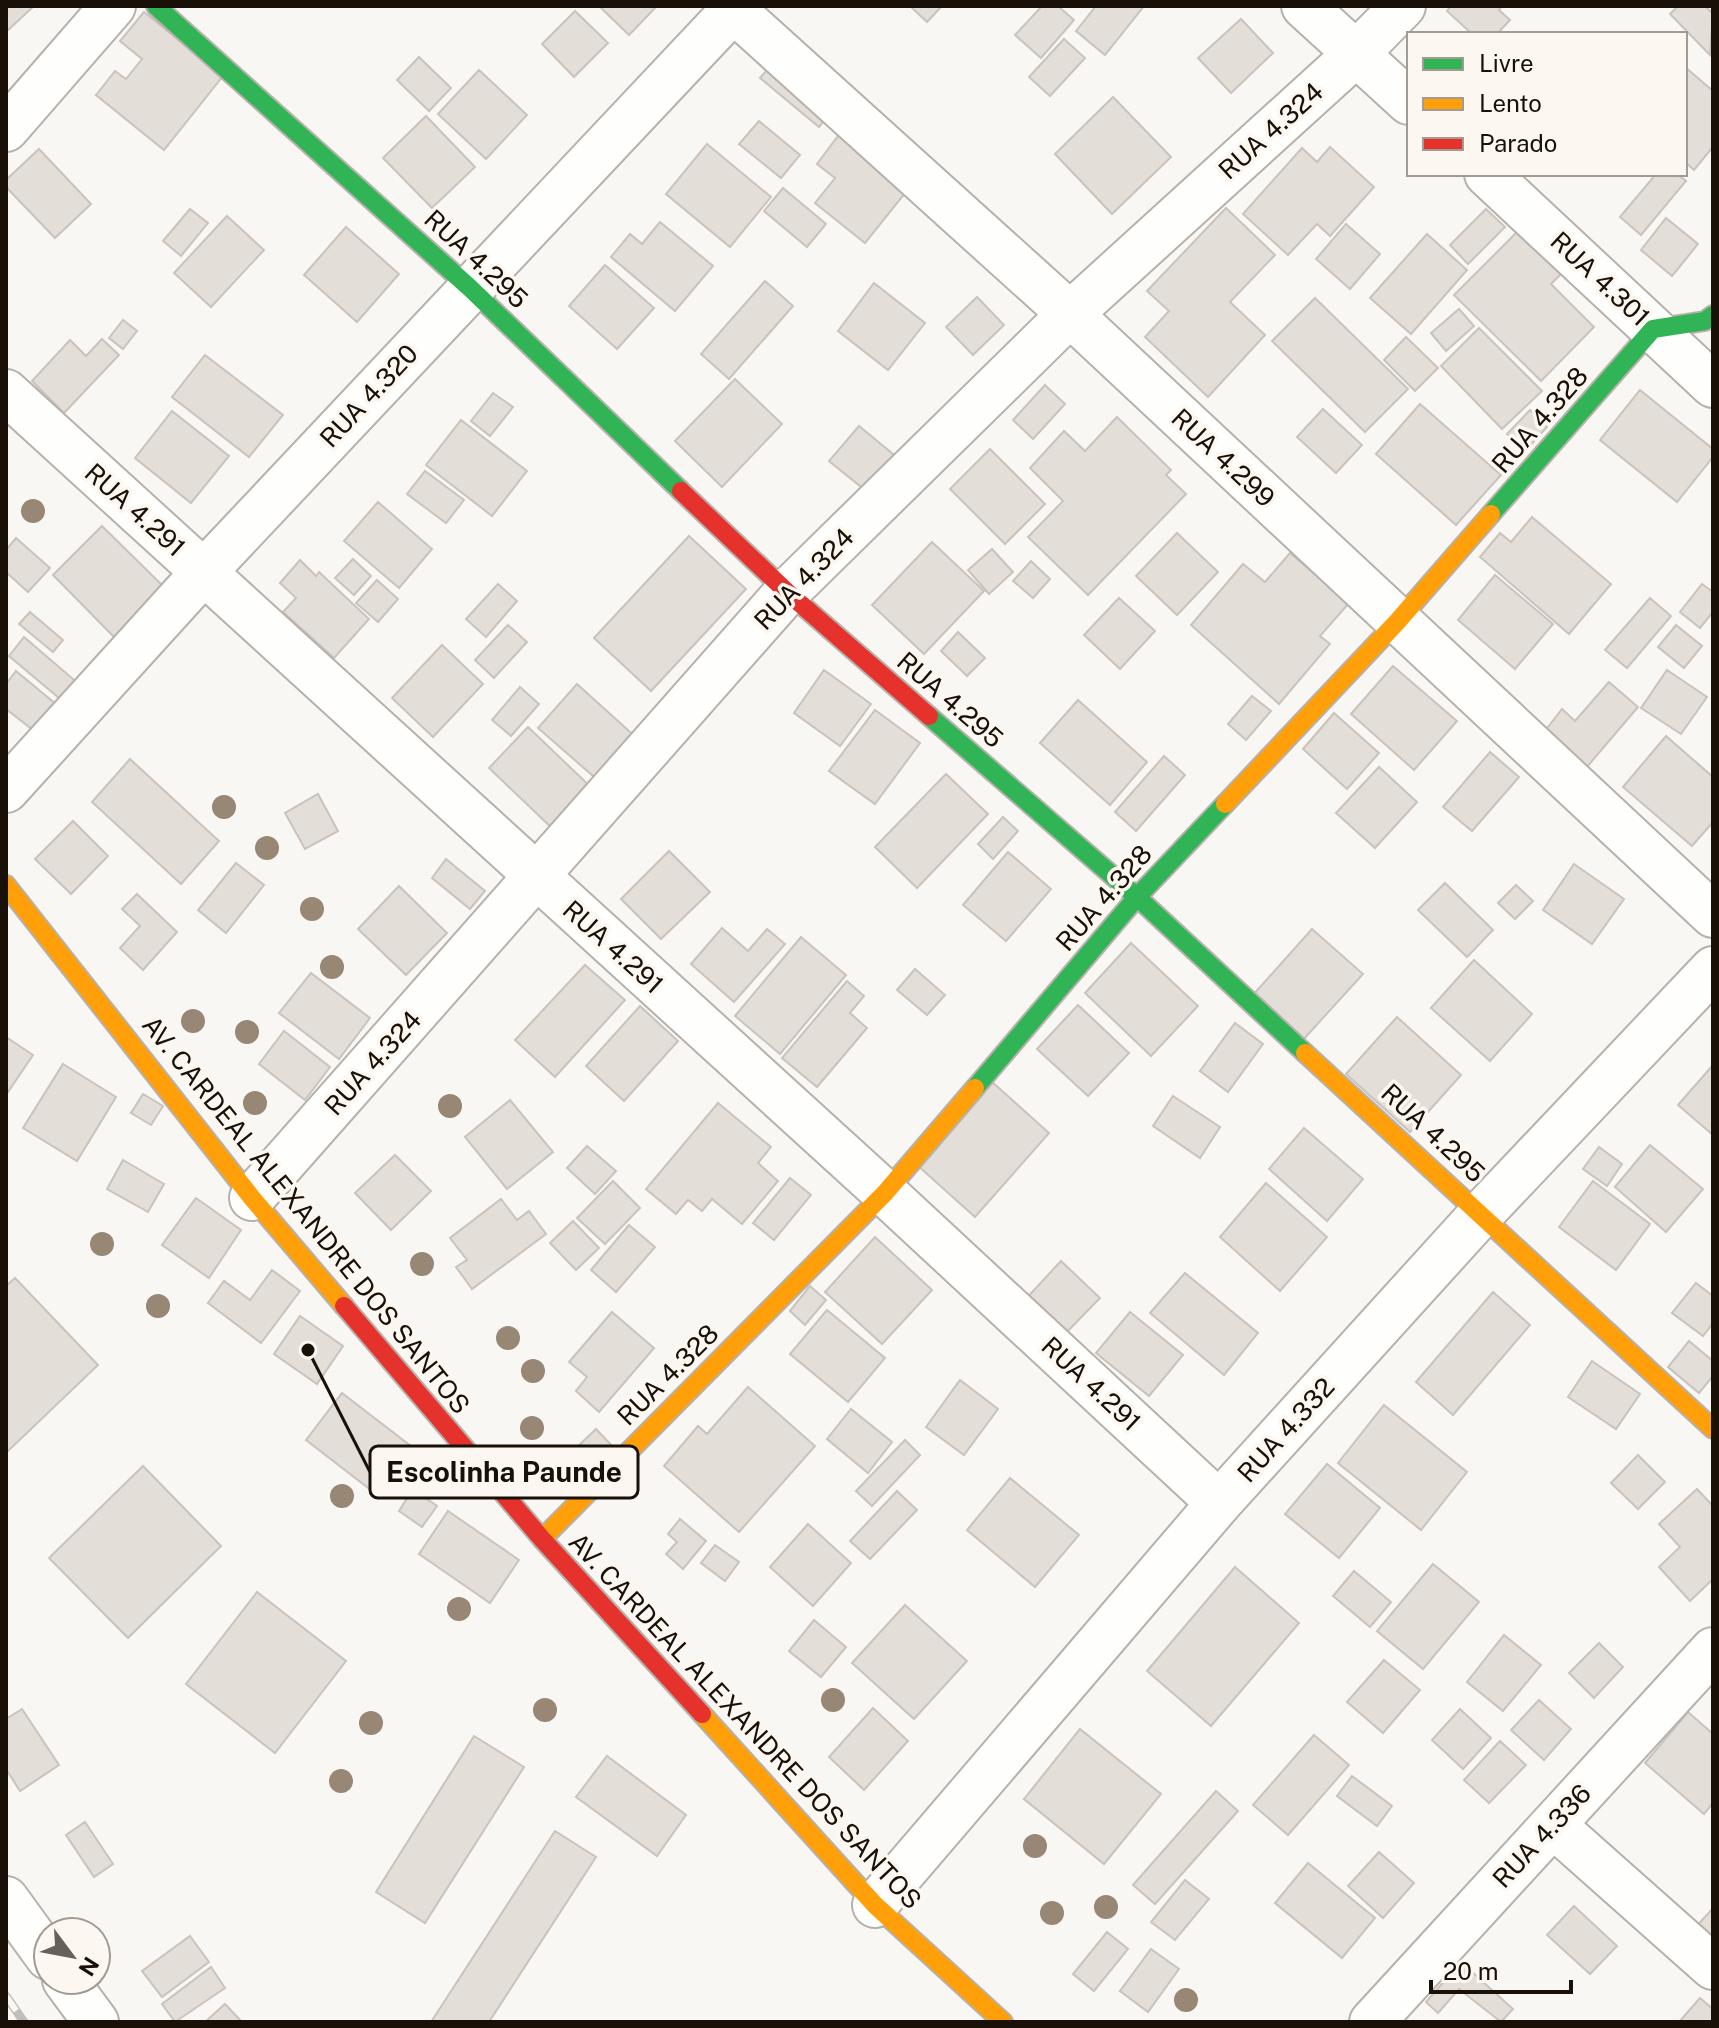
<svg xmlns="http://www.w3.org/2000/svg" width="1719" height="2028" font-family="'Public Sans',sans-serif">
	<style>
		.building { fill: #e4ded8; stroke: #c9c3bd; stroke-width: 2 }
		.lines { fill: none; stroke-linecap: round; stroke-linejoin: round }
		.street-casing { stroke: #b7b1ab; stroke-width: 48 }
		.fast-casing { stroke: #b7b1ab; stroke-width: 22 }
		.slow-casing { stroke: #b7b1ab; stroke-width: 22 }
		.jam-casing { stroke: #b7b1ab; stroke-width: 22 }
		.street { stroke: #fefefd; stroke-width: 44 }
		.fast { stroke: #30b455; stroke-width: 18 }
		.slow { stroke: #ff9f0a; stroke-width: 18 }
		.jam { stroke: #e5322d; stroke-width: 18 }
		.rail-casing { stroke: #c0bfbd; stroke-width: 9 }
		.rail { stroke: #fcf7f1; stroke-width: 6; stroke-dasharray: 18; stroke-linecap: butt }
		.tree { fill: #978774 }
		.labels { text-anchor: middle; stroke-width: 7; stroke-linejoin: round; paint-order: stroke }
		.street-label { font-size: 26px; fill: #191007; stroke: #fcf7f1 }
		.leader { fill: none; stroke: #191007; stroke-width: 3 }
		.callout-dot { fill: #191007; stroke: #fcf7f1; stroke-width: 3 }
		.callout { fill: #fcf7f1; stroke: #191007; stroke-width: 3 }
		.callout-label { font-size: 28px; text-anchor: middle; font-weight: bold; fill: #191007 }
	</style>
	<rect width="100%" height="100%" fill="#f9f7f4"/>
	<g class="building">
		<path d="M6 6H34L6 32Z"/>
		<path d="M599 6H657L629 35Z"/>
		<path d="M910 6H942L927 22Z"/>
		<path d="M1042 6H1058L1074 20 1041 58 1015 35Z"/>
		<path d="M1096 6H1144L1105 55 1076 31Z"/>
		<path d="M1451 6H1502L1499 10 1510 20 1497 34H1472L1447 11Z"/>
		<path d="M1678 6H1705L1713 14 1710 55 1670 14Z"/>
		<path d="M575 11 608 43 574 77 542 44Z"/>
		<path d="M144 12 223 76 164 150 96 95 115 71 126 79 142 59 120 41Z"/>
		<path d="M1241 19 1273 53 1231 93 1198 58Z"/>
		<path d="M1064 39 1085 58 1050 96 1029 77Z"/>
		<path d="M419 57 451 88 429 111 397 80Z"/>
		<path d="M773 63 832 111 819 127 760 78Z"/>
		<path d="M1685 67 1713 91V147L1694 170 1685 162Z"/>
		<path d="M479 70 527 115 486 159 438 114Z"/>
		<path d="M1113 97 1171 157 1112 214 1055 154Z"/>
		<path d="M426 116 475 167 432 208 383 158Z"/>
		<path d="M759 121 800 155 781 178 739 144Z"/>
		<path d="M841 132 910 187 865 243 815 203 835 178 817 164Z"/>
		<path d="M707 144 771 197 730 247 666 194Z"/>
		<path d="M1330 147 1374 187 1330 236 1317 224 1288 255 1243 214 1302 148 1317 162Z"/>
		<path d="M39 149 91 204 55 238 6 187V180Z"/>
		<path d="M1656 174H1677L1686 181 1641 235 1620 217Z"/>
		<path d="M783 188 826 224 807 247 764 211Z"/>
		<path d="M1226 208 1275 255 1230 302 1265 335 1208 397 1145 337 1169 311 1147 291Z"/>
		<path d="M190 209 208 223 181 256 163 241Z"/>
		<path d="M1486 209 1505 227 1468 264 1450 245Z"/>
		<path d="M227 216 264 250 211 307 174 273Z"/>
		<path d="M1666 218 1698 244 1672 276 1641 250Z"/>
		<path d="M660 222 713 266 675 311 611 257 630 234 642 244Z"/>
		<path d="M1346 224 1380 254 1350 289 1316 259Z"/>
		<path d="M346 227 399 274 357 322 304 275Z"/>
		<path d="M1518 231 1561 274 1551 284 1594 327 1541 381 1454 295Z"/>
		<path d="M1427 234 1467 270 1411 334 1370 298Z"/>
		<path d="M605 265 654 308 617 349 569 306Z"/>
		<path d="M765 281 793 306 729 379 701 354Z"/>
		<path d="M874 283 925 323 888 370 838 331Z"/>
		<path d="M977 297 1004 325 973 355 946 327Z"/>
		<path d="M1315 298 1408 389 1365 432 1272 341Z"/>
		<path d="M1459 309 1474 326 1446 351 1431 333Z"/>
		<path d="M123 320 137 331 123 349 109 338Z"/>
		<path d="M1479 328 1542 391 1502 429 1441 366Z"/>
		<path d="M1406 337 1438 368 1415 391 1384 360Z"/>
		<path d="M102 339 119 355 64 413 32 381 70 340 86 356Z"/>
		<path d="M205 355 283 415 249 457 172 397Z"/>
		<path d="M735 379 782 424 722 487 675 441Z"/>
		<path d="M1045 385 1065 404 1033 439 1013 420Z"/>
		<path d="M1640 390 1713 449V457L1677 502 1600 440Z"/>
		<path d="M493 393 513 407 490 436 471 421Z"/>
		<path d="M1420 404 1501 475 1456 525 1376 454Z"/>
		<path d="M1323 409 1362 445 1336 473 1297 437Z"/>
		<path d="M1530 410 1547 427 1525 451 1507 434Z"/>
		<path d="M172 411 229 456 191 503 135 458Z"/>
		<path d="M1117 417 1171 470 1166 475 1186 494 1088 595 1028 537 1063 501 1030 468 1064 431 1085 451Z"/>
		<path d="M461 420 527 471 492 516 426 465Z"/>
		<path d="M859 426 899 459 870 494 829 461Z"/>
		<path d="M990 449 1045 504 1005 544 950 489Z"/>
		<path d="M425 471 464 500 446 523 407 494Z"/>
		<path d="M378 502 432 549 399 588 344 541Z"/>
		<path d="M1532 517 1611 584 1569 634 1480 557 1500 533 1511 542Z"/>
		<path d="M102 526 167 590 117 640 53 575Z"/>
		<path d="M1177 533 1218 572 1177 615 1136 576Z"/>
		<path d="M689 536 746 589 651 691 594 638Z"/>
		<path d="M16 538 50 568 28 592 6 572V550Z"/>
		<path d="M932 542 984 591 924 654 872 605Z"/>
		<path d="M992 549 1013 572 989 594 968 570Z"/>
		<path d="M1290 553 1349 603 1320 636 1330 644 1279 704 1191 625 1243 564 1265 582Z"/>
		<path d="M353 559 371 576 354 595 335 578Z"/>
		<path d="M300 560 316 576 319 572 369 619 334 658 283 612 296 598 280 583Z"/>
		<path d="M1031 561 1050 579 1033 598 1013 581Z"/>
		<path d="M1495 575 1553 624 1515 669 1458 620Z"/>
		<path d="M377 580 398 599 378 622 356 603Z"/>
		<path d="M498 584 517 601 486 637 466 619Z"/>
		<path d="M1702 584 1713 592V612L1700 628 1680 612Z"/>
		<path d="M1119 598 1155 631 1120 669 1084 635Z"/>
		<path d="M1650 598 1671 616 1627 668 1605 650Z"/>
		<path d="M30 612 63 640 53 652 19 624Z"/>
		<path d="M508 625 527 642 494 678 475 660Z"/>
		<path d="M1676 625 1702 646 1684 668 1658 647Z"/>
		<path d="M958 632 985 658 967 676 941 651Z"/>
		<path d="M24 637 80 685 65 703 9 656Z"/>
		<path d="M442 645 483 684 433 737 392 698Z"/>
		<path d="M1393 666 1457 721 1414 770 1351 714Z"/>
		<path d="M824 670 871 704 840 746 794 713Z"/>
		<path d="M1667 670 1707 697 1681 734 1641 708Z"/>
		<path d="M16 671 63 710 42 737 6 709V684Z"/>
		<path d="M1609 682 1638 707 1586 768 1544 732 1562 709 1575 721Z"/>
		<path d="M577 684 639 740 601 783 538 728Z"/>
		<path d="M520 687 539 704 511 736 492 720Z"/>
		<path d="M1252 696 1271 711 1246 740 1228 724Z"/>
		<path d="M1078 700 1147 762 1110 805 1040 743Z"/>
		<path d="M875 710 920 743 875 804 829 771Z"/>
		<path d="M1334 713 1379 753 1347 789 1303 749Z"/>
		<path d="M528 727 595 791 556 832 489 768Z"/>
		<path d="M1666 736 1713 777V822L1692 846 1623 787Z"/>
		<path d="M1490 752 1519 777 1472 831 1443 807Z"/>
		<path d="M1164 756 1185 775 1136 831 1115 812Z"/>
		<path d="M130 759 219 841 181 884 92 802Z"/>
		<path d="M1379 767 1417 802 1375 848 1336 813Z"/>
		<path d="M946 774 988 814 917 888 875 847Z"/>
		<path d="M318 794 338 831 305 849 285 813Z"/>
		<path d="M1003 817 1018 831 993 859 978 844Z"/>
		<path d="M73 821 108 856 71 894 35 859Z"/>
		<path d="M669 851 710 892 661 939 621 899Z"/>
		<path d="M1008 852 1051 889 1006 941 963 905Z"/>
		<path d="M446 859 485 891 470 909 432 878Z"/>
		<path d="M236 863 264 885 226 933 198 910Z"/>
		<path d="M1574 864 1624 899 1592 944 1543 910Z"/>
		<path d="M1445 883 1493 930 1467 957 1418 910Z"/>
		<path d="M1516 885 1533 901 1515 919 1498 903Z"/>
		<path d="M399 886 447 933 406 975 358 929Z"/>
		<path d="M137 894 177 932 143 970 120 948 140 926 122 909Z"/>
		<path d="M722 928 748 951 767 929 785 944 734 1002 691 964Z"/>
		<path d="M1312 929 1363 974 1302 1041 1252 996Z"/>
		<path d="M801 937 846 975 780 1054 735 1016Z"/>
		<path d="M1131 943 1198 1006 1151 1056 1085 993Z"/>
		<path d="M1474 960 1532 1014 1490 1061 1431 1008Z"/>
		<path d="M585 965 625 1000 555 1077 515 1040Z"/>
		<path d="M915 969 945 995 927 1015 897 990Z"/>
		<path d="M311 973 370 1018 339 1059 279 1013Z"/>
		<path d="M847 981 864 996 850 1013 867 1028 817 1087 782 1058Z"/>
		<path d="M1078 1005 1129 1053 1088 1096 1037 1049Z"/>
		<path d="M640 1006 678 1041 624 1101 586 1066Z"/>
		<path d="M1397 1017 1461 1075 1410 1132 1346 1074Z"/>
		<path d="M1235 1023 1263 1044 1228 1092 1200 1071Z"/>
		<path d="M284 1031 330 1067 305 1100 259 1064Z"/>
		<path d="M6 1037 33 1055 6 1095Z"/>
		<path d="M63 1064 116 1097 77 1161 23 1128Z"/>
		<path d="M1713 1065V1135L1678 1105Z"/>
		<path d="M991 1081 1049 1133 975 1217 917 1165Z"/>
		<path d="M143 1094 163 1106 151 1125 131 1113Z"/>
		<path d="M1173 1096 1220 1127 1200 1158 1153 1126Z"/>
		<path d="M510 1100 553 1152 507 1189 465 1137Z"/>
		<path d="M718 1103 771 1147 758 1163 778 1181 742 1224 712 1199 702 1211 688 1200 676 1214 646 1189Z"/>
		<path d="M1304 1128 1363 1179 1327 1221 1269 1169Z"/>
		<path d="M1650 1145 1703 1189 1666 1232 1615 1187Z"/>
		<path d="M587 1146 616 1171 595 1194 567 1168Z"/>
		<path d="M1599 1147 1622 1164 1607 1186 1583 1169Z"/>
		<path d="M395 1155 431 1191 391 1230 355 1193Z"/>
		<path d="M123 1160 164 1184 148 1212 107 1189Z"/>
		<path d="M790 1178 811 1195 774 1240 753 1223Z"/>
		<path d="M613 1181 640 1208 605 1244 577 1218Z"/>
		<path d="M1593 1181 1650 1224 1616 1270 1559 1227Z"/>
		<path d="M1266 1183 1327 1237 1280 1291 1220 1237Z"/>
		<path d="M196 1198 241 1230 209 1278 162 1245Z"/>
		<path d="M501 1199 517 1220 529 1211 546 1234 472 1289 456 1267 467 1260 450 1238Z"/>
		<path d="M573 1221 599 1248 576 1270 550 1243Z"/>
		<path d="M629 1225 655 1247 616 1292 591 1270Z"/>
		<path d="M875 1237 932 1290 882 1344 825 1292Z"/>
		<path d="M1061 1261 1100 1298 1060 1339 1022 1303Z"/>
		<path d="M272 1270 300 1291 261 1343 208 1303 224 1281 250 1300Z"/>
		<path d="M1185 1273 1258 1333 1224 1375 1150 1313Z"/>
		<path d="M15 1278 98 1365 6 1453V1286Z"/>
		<path d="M1696 1283 1713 1296V1323L1703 1336 1672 1313Z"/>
		<path d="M810 1286 826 1300 805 1325 790 1311Z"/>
		<path d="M1493 1292 1530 1325 1453 1415 1416 1382Z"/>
		<path d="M827 1310 885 1358 848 1402 790 1354Z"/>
		<path d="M612 1312 654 1348 599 1412 576 1391 587 1377 569 1362Z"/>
		<path d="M1130 1312 1183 1355 1149 1396 1096 1353Z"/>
		<path d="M300 1316 343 1346 317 1384 274 1354Z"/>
		<path d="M1689 1341 1713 1361V1376L1699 1393 1668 1367Z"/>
		<path d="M1592 1361 1640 1394 1616 1429 1568 1397Z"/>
		<path d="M960 1380 998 1409 964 1455 926 1427Z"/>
		<path d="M748 1387 815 1446 739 1532 664 1466 698 1426 707 1434Z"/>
		<path d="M342 1393 416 1450 380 1497 306 1440Z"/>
		<path d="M1384 1405 1467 1472 1421 1530 1338 1463Z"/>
		<path d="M851 1409 892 1442 868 1473 827 1439Z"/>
		<path d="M596 1429 616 1450 571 1494 550 1473Z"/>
		<path d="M905 1440 920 1455 872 1506 856 1491Z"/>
		<path d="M1638 1455 1665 1482 1638 1509 1611 1483Z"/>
		<path d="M1327 1464 1380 1508 1339 1558 1285 1514Z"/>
		<path d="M143 1466 221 1546 128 1638 49 1558Z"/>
		<path d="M1010 1478 1079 1535 1035 1587 967 1530Z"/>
		<path d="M413 1489 437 1506 422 1527 399 1511Z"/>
		<path d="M1697 1489 1713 1506V1579L1690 1601 1659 1567 1680 1547 1659 1524Z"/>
		<path d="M897 1491 917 1510 870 1559 850 1541Z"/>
		<path d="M448 1511 519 1560 490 1603 419 1554Z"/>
		<path d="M680 1519 706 1541 683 1569 666 1554 677 1542 668 1534Z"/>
		<path d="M808 1524 851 1563 813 1606 770 1567Z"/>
		<path d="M715 1545 739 1562 725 1581 701 1563Z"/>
		<path d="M1433 1564 1479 1602 1423 1669 1377 1631Z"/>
		<path d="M1235 1567 1299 1623 1211 1726 1147 1671Z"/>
		<path d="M1354 1571 1391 1602 1370 1627 1333 1596Z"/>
		<path d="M257 1592 346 1661 275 1753 186 1684Z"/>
		<path d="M905 1605 967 1661 914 1719 852 1663Z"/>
		<path d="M814 1620 846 1647 821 1677 789 1651Z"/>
		<path d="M1504 1635 1541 1665 1503 1711 1467 1682Z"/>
		<path d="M1599 1643 1623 1667 1594 1698 1569 1673Z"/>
		<path d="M1384 1660 1420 1690 1383 1733 1347 1702Z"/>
		<path d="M1539 1700 1571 1729 1544 1760 1511 1730Z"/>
		<path d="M873 1708 908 1741 864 1790 829 1757Z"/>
		<path d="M22 1709 59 1765 20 1791 6 1769V1719Z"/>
		<path d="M1460 1709 1491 1738 1463 1769 1432 1740Z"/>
		<path d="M1688 1712 1713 1734V1803L1704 1814 1645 1763Z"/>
		<path d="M1080 1729 1161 1794 1104 1864 1024 1799Z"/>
		<path d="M1314 1735 1349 1765 1288 1835 1253 1805Z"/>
		<path d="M474 1736 524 1767 425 1923 376 1892Z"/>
		<path d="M1500 1741 1526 1765 1489 1803 1464 1780Z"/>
		<path d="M607 1756 686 1815 657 1856 576 1797Z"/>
		<path d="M1352 1776 1392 1806 1377 1826 1337 1796Z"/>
		<path d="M1216 1791 1238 1811 1155 1904 1133 1885Z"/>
		<path d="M85 1822 113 1864 94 1877 66 1835Z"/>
		<path d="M555 1831 596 1857 489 2022H431Z"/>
		<path d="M1379 1852 1414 1883 1383 1918 1348 1886Z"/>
		<path d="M1308 1863 1375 1918 1342 1958 1275 1903Z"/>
		<path d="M1185 1880 1209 1899 1175 1940 1151 1922Z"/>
		<path d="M1574 1906 1617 1946 1590 1974 1547 1935Z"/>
		<path d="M1713 1908V1949L1693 1930Z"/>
		<path d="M1107 1932 1128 1949 1094 1991 1073 1974Z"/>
		<path d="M190 1936 209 1962 162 1997 142 1971Z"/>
		<path d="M1151 1949 1179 1969 1148 2012 1120 1991Z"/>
		<path d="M1461 1962 1513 2009 1501 2022 1459 1989 1438 2013 1426 2002Z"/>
		<path d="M211 1967 225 1988 175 2022 162 2004Z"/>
		<path d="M1700 1998 1713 2009V2022H1679Z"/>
		<path d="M225 2004 242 2022H205Z"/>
	</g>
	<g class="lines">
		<defs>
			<g id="street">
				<path d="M729 6 1070 314 1713 915"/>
				<path d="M1304 6 1409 102"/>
				<path d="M6 129 113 6"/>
				<path d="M1487 174 1713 385"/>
				<path d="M6 392 885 1193 1219 1503"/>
				<path d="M6 790 203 573 737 6"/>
				<path d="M252 1198 787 592 1070 314 1357 53 1403 6"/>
				<path d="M1553 1825 1713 1967"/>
				<path d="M6 1899 48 1957"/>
				<path d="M875 1905 1219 1503 1482 1213 1713 969"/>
				<path d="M65 1980 96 2022"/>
				<path d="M1372 2022 1713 1650"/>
			</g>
			<g id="fast">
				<path d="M156 6 470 288 681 491"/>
				<path d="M1491 514 1653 329 1705 321 1713 315"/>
				<path d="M929 716 1137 897 1305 1053"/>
				<path d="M975 1088 1137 897 1225 804"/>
			</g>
			<g id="slow">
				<path d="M1225 804 1397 622 1491 514"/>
				<path d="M6 885 252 1198 344 1306"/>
				<path d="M1305 1053 1713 1429"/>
				<path d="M542 1539 885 1193 975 1088"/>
				<path d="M702 1714 875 1905 1003 2022"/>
			</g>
			<g id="jam">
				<path d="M681 491 787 592 929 716"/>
				<path d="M344 1306 542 1539 702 1714"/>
			</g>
		</defs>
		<use href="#street" class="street-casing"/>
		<use href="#fast" class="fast-casing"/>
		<use href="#slow" class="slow-casing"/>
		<use href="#jam" class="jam-casing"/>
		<use href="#street" class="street"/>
		<use href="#fast" class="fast"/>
		<use href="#slow" class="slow"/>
		<use href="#jam" class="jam"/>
		<defs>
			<path id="rail" d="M6 1996 24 2022"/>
		</defs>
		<use href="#rail" class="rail-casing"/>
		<use href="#rail" class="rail"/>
	</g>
	<g class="tree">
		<circle cx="33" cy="511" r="12"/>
		<circle cx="224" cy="807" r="12"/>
		<circle cx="267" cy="848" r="12"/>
		<circle cx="312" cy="909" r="12"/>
		<circle cx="332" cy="967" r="12"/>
		<circle cx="193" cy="1021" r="12"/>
		<circle cx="247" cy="1032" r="12"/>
		<circle cx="255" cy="1103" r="12"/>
		<circle cx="450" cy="1106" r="12"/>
		<circle cx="102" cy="1244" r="12"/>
		<circle cx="422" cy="1264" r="12"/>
		<circle cx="158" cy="1306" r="12"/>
		<circle cx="508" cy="1338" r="12"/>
		<circle cx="533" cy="1371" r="12"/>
		<circle cx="532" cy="1428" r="12"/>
		<circle cx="342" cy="1496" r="12"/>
		<circle cx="459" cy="1609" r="12"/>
		<circle cx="833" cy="1700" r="12"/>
		<circle cx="545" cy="1710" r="12"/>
		<circle cx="371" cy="1723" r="12"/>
		<circle cx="341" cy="1781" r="12"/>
		<circle cx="1035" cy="1846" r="12"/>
		<circle cx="1106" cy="1907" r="12"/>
		<circle cx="1052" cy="1913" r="12"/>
		<circle cx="1186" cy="2000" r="12"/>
	</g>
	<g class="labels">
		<g class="street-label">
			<text transform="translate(1271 131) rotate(-42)" y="9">RUA 4.324</text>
			<text transform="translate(476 259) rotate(43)" y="9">RUA 4.295</text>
			<text transform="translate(1600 279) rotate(43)" y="9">RUA 4.301</text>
			<text transform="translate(369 396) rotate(-47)" y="9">RUA 4.320</text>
			<text transform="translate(1540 420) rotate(-49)" y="9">RUA 4.328</text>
			<text transform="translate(1223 458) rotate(43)" y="9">RUA 4.299</text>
			<text transform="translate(135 510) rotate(42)" y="9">RUA 4.291</text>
			<text transform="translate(804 579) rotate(-46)" y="9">RUA 4.324</text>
			<text transform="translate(950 700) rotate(41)" y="9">RUA 4.295</text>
			<text transform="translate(1104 898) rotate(-49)" y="9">RUA 4.328</text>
			<text transform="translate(613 947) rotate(42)" y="9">RUA 4.291</text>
			<text transform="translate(373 1063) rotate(-48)" y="9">RUA 4.324</text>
			<text transform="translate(1433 1133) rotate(43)" y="9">RUA 4.295</text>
			<text transform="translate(306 1215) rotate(51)" y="9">AV. CARDEAL ALEXANDRE DOS SANTOS</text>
			<text transform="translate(668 1375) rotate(-45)" y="9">RUA 4.328</text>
			<text transform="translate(1091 1384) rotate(43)" y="9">RUA 4.291</text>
			<text transform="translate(1286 1430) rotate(-48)" y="9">RUA 4.332</text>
			<text transform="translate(745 1721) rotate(47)" y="9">AV. CARDEAL ALEXANDRE DOS SANTOS</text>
			<text transform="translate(1542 1836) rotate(-47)" y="9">RUA 4.336</text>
		</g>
	</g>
	<path class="leader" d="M308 1350L370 1472"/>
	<circle class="callout-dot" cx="308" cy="1350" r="8"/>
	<rect class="callout" x="370" y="1446" width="268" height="52" rx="8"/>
	<g class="callout-label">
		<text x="504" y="1482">Escolinha Paunde</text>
	</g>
	<rect width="1719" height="2028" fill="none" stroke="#191007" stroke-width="16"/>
	<rect x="1407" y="32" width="280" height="144" fill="#fcf7f1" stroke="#a19b93" stroke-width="2"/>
	<rect x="1423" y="58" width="40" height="12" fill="#30b455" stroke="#a19b93" stroke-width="2"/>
	<text x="1479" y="72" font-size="24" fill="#191007">Livre</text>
	<rect x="1423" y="98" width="40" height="12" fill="#ff9f0a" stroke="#a19b93" stroke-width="2"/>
	<text x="1479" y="112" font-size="24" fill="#191007">Lento</text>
	<rect x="1423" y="138" width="40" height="12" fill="#e5322d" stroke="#a19b93" stroke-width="2"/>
	<text x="1479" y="152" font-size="24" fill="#191007">Parado</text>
	<g transform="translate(72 1956) rotate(122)"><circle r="38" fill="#fcf7f1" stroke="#a19b93" stroke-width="2"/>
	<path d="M0-6L14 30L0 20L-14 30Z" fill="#67615a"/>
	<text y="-12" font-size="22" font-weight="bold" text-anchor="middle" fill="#191007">N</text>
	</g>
	<path d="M1431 1980v12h140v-12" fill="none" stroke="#191007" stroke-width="4"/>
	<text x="1443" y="1980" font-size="24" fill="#191007" stroke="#fcf7f1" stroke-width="6" paint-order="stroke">20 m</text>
</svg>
